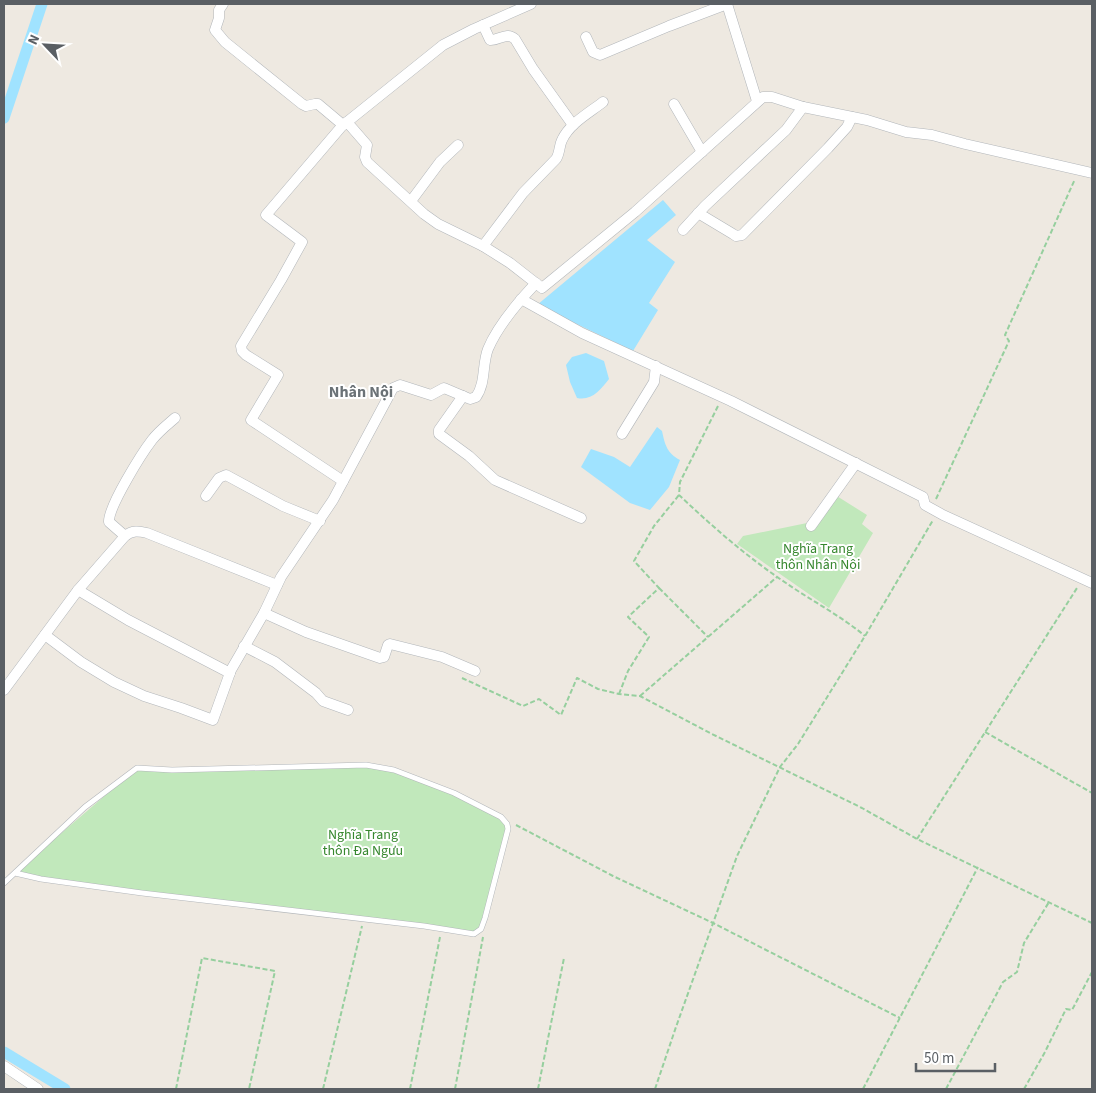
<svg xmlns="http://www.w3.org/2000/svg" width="1096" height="1093" font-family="'Source Sans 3',sans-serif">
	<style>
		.green { fill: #c1e8bb }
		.water { fill: #a0e3ff }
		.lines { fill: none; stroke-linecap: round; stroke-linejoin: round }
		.canal { stroke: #a0e3ff; stroke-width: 11 }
		.service-casing { stroke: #b2b6ba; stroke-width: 6 }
		.minor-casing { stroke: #b2b6ba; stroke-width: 11 }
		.path { stroke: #96cf9e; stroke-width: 2; stroke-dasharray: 5 2.5; stroke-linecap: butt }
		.service { stroke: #fff; stroke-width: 5 }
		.minor { stroke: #fff; stroke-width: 10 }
		.labels { text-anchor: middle; stroke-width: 4; stroke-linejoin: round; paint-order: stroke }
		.park-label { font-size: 14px; fill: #36872e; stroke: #fff }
		.quarter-label { font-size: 16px; font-weight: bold; fill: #6b7276; stroke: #fff }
	</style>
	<rect width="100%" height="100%" fill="#eee9e1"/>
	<g class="green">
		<path d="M832 493 867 515 862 524 873 533 829 608 737 544 743 536 807 523Z"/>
		<path d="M366 765C405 772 442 787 478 806 488 811 499 816 507 824L483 925 474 934 268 909 15 873 137 768Z"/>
	</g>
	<g class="water">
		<path d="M663 200 676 215 647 240 675 262 649 303 658 310 633 351 537 305Z"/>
		<path d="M586 353 604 361 609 379C600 390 592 401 577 398L570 382 566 365 572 357Z"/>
		<path d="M657 427 662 431C665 445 667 453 680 460L669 487 650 510 630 503 581 467 591 449 614 457 630 467Z"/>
	</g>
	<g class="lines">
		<g class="canal">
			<path d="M4 118 42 4"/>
			<path d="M4 1052 65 1089"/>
		</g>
		<defs>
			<path id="service" d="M4 883 85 807 137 768 172 770 366 765 394 770 454 793 501 817 507 824 508 829 485 918 481 929 474 934 424 926 142 893 41 879 15 873"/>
			<g id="minor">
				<path d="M223 4 219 10V18L215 30 225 42 302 104 306 106 315 104H318L343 125"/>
				<path d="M727 4 757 101"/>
				<path d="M483 25 490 40C499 41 506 31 515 39L533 69 573 125"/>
				<path d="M586 37 593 52 600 55 669 26 727 4"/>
				<path d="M674 104 702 152"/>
				<path d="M347 122 367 145 365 157 367 162 424 214 438 224 483 246 510 263 542 288 635 212 763 97H772L803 107 867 120 906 132 932 135 965 144 1092 173"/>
				<path d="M411 201 440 162 458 145"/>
				<path d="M698 213 733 234 736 236 742 235 828 148 847 127 852 117"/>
				<path d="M683 230 705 206 786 130 803 107"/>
				<path d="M483 246 523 193 556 159C560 153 559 146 562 140 570 123 589 113 603 102"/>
				<path d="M521 299 582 333 731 401 923 497 925 505 943 515 1092 583"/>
				<path d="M463 396 439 430V434L469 456 495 480 581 518"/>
				<path d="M622 434 654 382 656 366"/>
				<path d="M343 481 251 420 278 375 246 355 242 351 241 346 281 280 302 242 266 215 342 126 443 45 474 29 531 4"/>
				<path d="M206 496 219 478 226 475 283 506 320 521"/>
				<path d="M811 526 856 463"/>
				<path d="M125 536 109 522C108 507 142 453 152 440 159 431 167 425 175 418"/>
				<path d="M78 590 128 620 230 673"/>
				<path d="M264 613 306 632 380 658 384 657 388 645 390 644 442 657 475 671"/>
				<path d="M45 635 81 662 114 682 144 696 181 708 213 720 231 670 264 613 281 577 333 500 393 388 400 385 431 395 444 388 470 399 476 397C486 383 482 364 488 349 498 325 518 302 536 283"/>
				<path d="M244 646 275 662 316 693 323 701 348 710"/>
				<path d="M4 690 78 590 125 536C132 530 139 531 147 533L277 585"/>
				<path d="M4 1066 38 1089"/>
			</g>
		</defs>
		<use href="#service" class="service-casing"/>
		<use href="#minor" class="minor-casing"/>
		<g class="path">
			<path d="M718 406 680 482 679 495C713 527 747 557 786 583 812 601 841 616 865 636"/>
			<path d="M936 499 1009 341 1005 335 1075 179"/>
			<path d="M659 588 708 637"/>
			<path d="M462 678 523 706 539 699 561 715 577 678 598 689 619 694 640 696 712 734 862 808 917 839 1092 923"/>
			<path d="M619 694 628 671 649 637 628 617 659 588 634 561 654 526 679 495"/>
			<path d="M640 696 777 577"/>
			<path d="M985 732 1092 793"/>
			<path d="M516 825 613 876 713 923 900 1018"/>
			<path d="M917 839 1077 588"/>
			<path d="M176 1089 202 958 275 971 249 1089"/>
			<path d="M323 1089 362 926"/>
			<path d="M410 1089 440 937"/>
			<path d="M455 1089 483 937"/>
			<path d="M538 1089 564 958"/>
			<path d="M655 1089 676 1027 737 856 780 767 798 744 865 636 933 520"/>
			<path d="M863 1089 978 867"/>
			<path d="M946 1089 1003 982 1017 972 1024 943 1049 902"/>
			<path d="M1024 1089 1045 1052 1066 1009 1072 1010 1092 972"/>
		</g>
		<use href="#service" class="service"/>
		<use href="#minor" class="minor"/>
	</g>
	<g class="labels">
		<g class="park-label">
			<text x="818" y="553">Nghĩa Trang<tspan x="818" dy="16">thôn Nhân Nội</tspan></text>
			<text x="363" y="839">Nghĩa Trang<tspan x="363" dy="16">thôn Đa Ngưu</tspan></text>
		</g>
		<g class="quarter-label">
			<text x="361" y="397">Nhân Nội</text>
		</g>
	</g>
	<rect width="1096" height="1093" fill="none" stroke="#5a5f64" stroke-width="10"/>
	<g transform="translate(45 45) rotate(295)" stroke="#ffffff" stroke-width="4" paint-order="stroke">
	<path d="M0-4L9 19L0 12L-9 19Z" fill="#5a5f64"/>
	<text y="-8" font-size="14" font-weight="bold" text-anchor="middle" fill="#5a5f64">N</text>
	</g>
	<path d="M916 1063v8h79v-8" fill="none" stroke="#5a5f64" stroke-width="2.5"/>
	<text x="924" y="1063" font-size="15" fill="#5a5f64" stroke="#ffffff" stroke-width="4" paint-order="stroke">50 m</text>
</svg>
